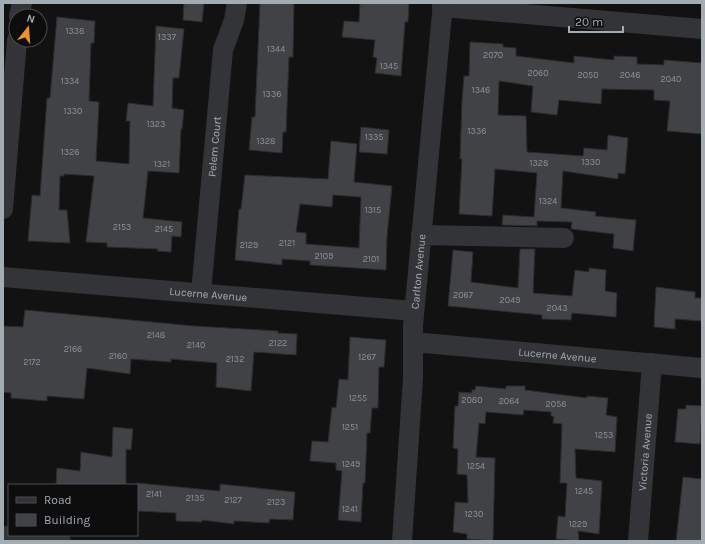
<svg xmlns="http://www.w3.org/2000/svg" width="705" height="544" font-family="Karla,sans-serif">
	<style>
		.building { fill: #414246; stroke: #2c2c2f; fill-rule: evenodd }
		.lines { fill: none; stroke-linecap: round; stroke-linejoin: round }
		.minor { stroke: #333438; stroke-width: 20 }
		.labels { text-anchor: middle; stroke-width: 4; stroke-linejoin: round; paint-order: stroke }
		.number-label { font-size: 9px; fill: #8a9198 }
		.street-label { font-size: 11px; fill: #a3abb3; stroke: #0d0d0e }
	</style>
	<rect width="100%" height="100%" fill="#121213"/>
	<g class="building">
		<path d="M184 3H204L202 22 183 20Z"/>
		<path d="M260 3H294L293 57H289L286 132H283L282 153 249 150 252 117H255Z"/>
		<path d="M360 3H409L408 22H405L401 76 375 73 377 58 373 57 375 40 342 37 344 21 359 22Z"/>
		<path d="M57 17 95 21 94 43H91L89 101 99 102 96 161 129 164 130 121H126L128 103 153 106 156 26 184 29 179 78H173L172 108 184 110 182 129H181L179 173 148 171 143 218 182 222 181 237 172 236 171 252 157 251 158 249 107 247V243L86 242 94 176 64 174V176H60L59 210H67L70 243 28 241 32 195 40 196 47 98H50Z"/>
		<path d="M470 42 503 44V47L516 48V56L574 63V56L614 60V56L637 57V64L664 65V60L702 63V134L667 131 670 101 654 100V90L602 89 601 104 559 100 557 115 531 112 533 86 499 81 498 115 526 116 527 152 583 156 584 148 607 150 608 135 628 138 625 174 618 173V179L563 171 561 208 596 212 595 216 636 220 633 251 613 248 614 234 571 229 572 222 537 221V226L502 225 503 215 534 217 537 173 495 169 492 216 459 214 462 159H460L462 101 464 76H469Z"/>
		<path d="M361 127 389 130 387 154 359 152Z"/>
		<path d="M331 141 357 144 354 182 392 186 387 236 386 270 310 265V261L282 259V265L235 260 239 209H241L245 175 328 179ZM333 195 361 197 359 248 306 244V233L296 232 300 204 332 207Z"/>
		<path d="M520 249H535L533 293 572 296 575 270 589 272V268L606 270 605 291 617 293 616 317 572 313 571 320 542 319V315L448 306 453 250 473 252 471 282 518 288Z"/>
		<path d="M656 287 695 292V298H702V321L675 319V329L654 327Z"/>
		<path d="M25 310 194 326 278 331V333L297 334 296 355 254 352 251 391 216 387 217 363 171 359V362L131 359 130 374 87 368 84 399 47 396V401L11 398V393L3 392V326L23 327Z"/>
		<path d="M350 337 386 340 384 367H379L378 408H372L370 433H367L365 483H363L361 522 338 520 342 471 336 470V463L310 461 312 441 328 442 332 407 336 408 339 379 348 380Z"/>
		<path d="M476 386 506 389V386H525V390L587 398V396L608 398 606 415 617 417 615 452 575 449 576 478 602 481 599 534 578 531 579 541 556 539 558 516 565 517 567 483H560L562 424 553 423 554 417 551 416V412L524 410 523 415 486 412 485 424 479 423 476 457 495 458 493 541 467 539V534L453 532 455 502 468 503 467 475 457 474 458 449 453 448 455 406H458L459 392 472 393V390H475Z"/>
		<path d="M686 405 702 406 700 444 675 442 678 409H686Z"/>
		<path d="M113 427 133 429 131 450 126 449V485H56L57 468 80 471 81 452 112 457Z"/>
		<path d="M683 477 702 479V541H676Z"/>
		<path d="M137 483 220 491V484L295 492 293 520 270 519 269 523 234 521V524L202 520V522L176 521V513L137 511Z"/>
	</g>
	<g class="lines">
		<g class="minor">
			<path d="M442 7 702 29"/>
			<path d="M19 16 22 3"/>
			<path d="M3 209 17 40"/>
			<path d="M421 235 564 238"/>
			<path id="s1" d="M3 277 414 311"/>
			<path id="s2" d="M201 293 223 50 234 20 237 3"/>
			<path id="s3" d="M413 342 702 368"/>
			<path d="M3 536 61 541"/>
			<path id="s4" d="M402 541 413 378V326L443 3"/>
			<path id="s5" d="M638 541 652 363"/>
		</g>
	</g>
	<g class="labels">
		<g class="number-label">
			<text x="75" y="34">1338</text>
			<text x="167" y="40">1337</text>
			<text x="276" y="52">1344</text>
			<text x="493" y="58">2070</text>
			<text x="389" y="69">1345</text>
			<text x="538" y="76">2060</text>
			<text x="588" y="78">2050</text>
			<text x="630" y="78">2046</text>
			<text x="671" y="82">2040</text>
			<text x="70" y="84">1334</text>
			<text x="481" y="93">1346</text>
			<text x="272" y="97">1336</text>
			<text x="73" y="114">1330</text>
			<text x="156" y="127">1323</text>
			<text x="477" y="134">1336</text>
			<text x="374" y="140">1335</text>
			<text x="266" y="144">1328</text>
			<text x="70" y="155">1326</text>
			<text x="591" y="165">1330</text>
			<text x="539" y="166">1328</text>
			<text x="162" y="167">1321</text>
			<text x="548" y="204">1324</text>
			<text x="373" y="213">1315</text>
			<text x="122" y="230">2153</text>
			<text x="164" y="232">2145</text>
			<text x="287" y="246">2121</text>
			<text x="249" y="248">2129</text>
			<text x="324" y="259">2109</text>
			<text x="371" y="262">2101</text>
			<text x="463" y="298">2067</text>
			<text x="510" y="303">2049</text>
			<text x="557" y="311">2043</text>
			<text x="156" y="338">2148</text>
			<text x="278" y="346">2122</text>
			<text x="196" y="348">2140</text>
			<text x="73" y="352">2166</text>
			<text x="118" y="359">2160</text>
			<text x="367" y="360">1267</text>
			<text x="235" y="362">2132</text>
			<text x="32" y="365">2172</text>
			<text x="358" y="401">1255</text>
			<text x="472" y="403">2080</text>
			<text x="509" y="404">2064</text>
			<text x="556" y="407">2056</text>
			<text x="350" y="430">1251</text>
			<text x="604" y="438">1253</text>
			<text x="351" y="467">1249</text>
			<text x="476" y="469">1254</text>
			<text x="584" y="494">1245</text>
			<text x="154" y="497">2141</text>
			<text x="195" y="501">2135</text>
			<text x="233" y="503">2127</text>
			<text x="276" y="505">2123</text>
			<text x="350" y="512">1241</text>
			<text x="474" y="517">1230</text>
			<text x="578" y="527">1229</text>
		</g>
		<g class="street-label">
			<text dy="4" stroke="none"><textPath href="#s2" startOffset="147">Pelem Court</textPath></text>
			<text dy="4" stroke="none"><textPath href="#s4" startOffset="270">Carlton Avenue</textPath></text>
			<text dy="4" stroke="none"><textPath href="#s1" startOffset="206">Lucerne Avenue</textPath></text>
			<text dy="4" stroke="none"><textPath href="#s3" startOffset="145">Lucerne Avenue</textPath></text>
			<text dy="4" stroke="none"><textPath href="#s5" startOffset="89">Victoria Avenue</textPath></text>
		</g>
	</g>
	<rect width="705" height="544" fill="none" stroke="#a3abb3" stroke-width="8"/>
	<rect x="8" y="484" width="130" height="52" fill="#0d0d0e" stroke="#494c50"/>
	<rect x="16" y="497" width="20" height="6" fill="#333438" stroke="#494c50"/>
	<text x="44" y="504" font-size="12" fill="#a3abb3">Road</text>
	<rect x="16" y="514" width="20" height="12" fill="#414246" stroke="#494c50"/>
	<text x="44" y="524" font-size="12" fill="#a3abb3">Building</text>
	<g transform="translate(28 28) rotate(17)"><circle r="19" fill="#0d0d0e" stroke="#494c50"/>
	<path d="M0-3L7 15L0 10L-7 15Z" fill="#ed912f"/>
	<text y="-6" font-size="11" font-weight="bold" text-anchor="middle" fill="#a3abb3">N</text>
	</g>
	<path d="M569 26v6h54v-6" fill="none" stroke="#a3abb3" stroke-width="2"/>
	<text x="575" y="26" font-size="12" fill="#a3abb3" stroke="#0d0d0e" stroke-width="3" paint-order="stroke">20 m</text>
</svg>
